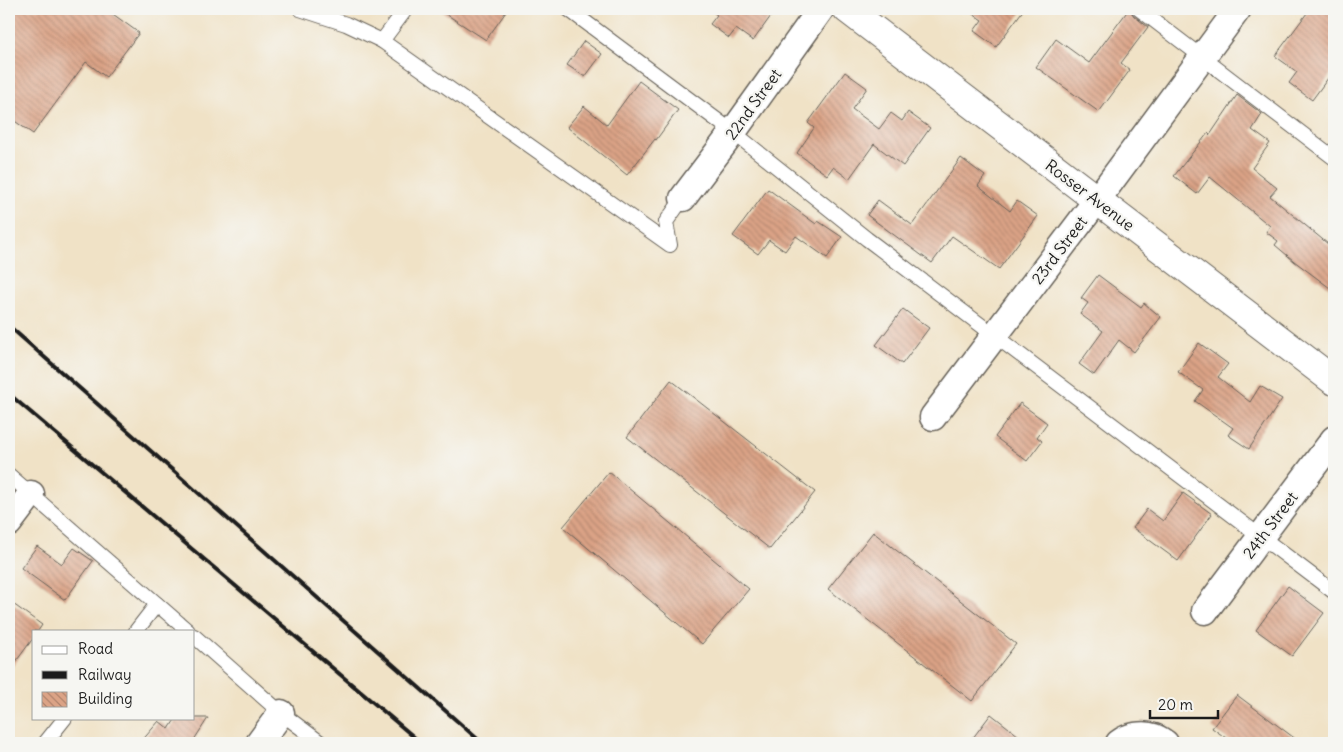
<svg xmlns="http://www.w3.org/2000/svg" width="1343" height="752" font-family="Delius,sans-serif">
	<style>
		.building { fill: url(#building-back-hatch) }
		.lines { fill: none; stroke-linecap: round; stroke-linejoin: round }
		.service-casing { stroke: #666158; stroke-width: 16 }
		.minor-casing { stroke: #666158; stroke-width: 29 }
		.tertiary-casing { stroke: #666158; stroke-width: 30 }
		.service { stroke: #fff; stroke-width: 14 }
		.minor { stroke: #fff; stroke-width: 26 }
		.tertiary { stroke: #fff; stroke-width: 28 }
		.rail { stroke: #1c1c1c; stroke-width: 4 }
		.labels { text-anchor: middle; stroke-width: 4.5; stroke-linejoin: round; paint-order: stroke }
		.street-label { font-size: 16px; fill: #1c1c1c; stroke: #f6f6f2 }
	</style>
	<defs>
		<pattern id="building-back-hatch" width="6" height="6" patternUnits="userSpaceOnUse" patternTransform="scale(1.25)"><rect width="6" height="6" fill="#dba386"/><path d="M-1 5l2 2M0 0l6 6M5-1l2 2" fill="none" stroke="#b1846d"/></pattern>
	</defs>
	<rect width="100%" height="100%" fill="#f6f6f2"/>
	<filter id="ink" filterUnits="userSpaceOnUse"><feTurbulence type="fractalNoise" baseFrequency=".02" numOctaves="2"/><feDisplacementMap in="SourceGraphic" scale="10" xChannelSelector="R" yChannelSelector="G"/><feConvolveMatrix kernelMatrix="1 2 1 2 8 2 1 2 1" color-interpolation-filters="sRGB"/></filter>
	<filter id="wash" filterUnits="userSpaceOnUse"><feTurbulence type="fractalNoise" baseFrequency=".0096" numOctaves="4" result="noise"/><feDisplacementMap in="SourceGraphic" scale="20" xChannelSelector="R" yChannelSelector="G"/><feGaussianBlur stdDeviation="1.12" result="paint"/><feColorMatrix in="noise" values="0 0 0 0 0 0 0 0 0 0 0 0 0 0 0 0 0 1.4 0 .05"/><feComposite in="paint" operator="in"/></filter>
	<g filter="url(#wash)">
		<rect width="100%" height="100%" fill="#f0e2c6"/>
		<g id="blocks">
			<g class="building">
				<path d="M9 9H106L139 33 106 77 86 62 33 134 9 117Z"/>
				<path d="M438 9H508L486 40Z"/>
				<path d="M709 9H776L753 41 736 29 729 38 710 24 717 15Z"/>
				<path d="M965 9H1024L996 47 974 31 982 20Z"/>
				<path d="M1129 9 1134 16 1148 27 1121 63 1130 70 1099 112 1036 67 1056 39 1089 63Z"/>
				<path d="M1310 9H1334V70L1312 100 1289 83 1297 72 1275 56Z"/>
				<path d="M584 41 602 54 585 77 567 65Z"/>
				<path d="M845 72 867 88 852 109 879 129 891 113 902 121 908 112 930 128 903 166 874 144 849 179 833 167 827 175 797 153 814 128 808 123Z"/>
				<path d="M639 81 678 110 656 140 655 139 627 175 567 127 584 106 607 125Z"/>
				<path d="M1237 95 1262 114 1252 130 1270 143 1252 168 1277 188 1270 196 1334 249V291L1294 261 1275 245 1278 241 1266 232 1270 226 1210 177 1197 194 1174 176 1208 133 1210 135Z"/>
				<path d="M961 158 985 176 978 186 1010 211 1017 201 1038 216 999 269 952 236 932 263 867 215 878 200 912 225Z"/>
				<path d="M768 189 816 224 818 221 842 237 827 258 796 236 785 251 769 240 758 254 733 236Z"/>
				<path d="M1098 275 1141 307 1144 303 1161 317 1134 352 1119 340 1094 375 1079 364 1103 331 1080 314 1088 303 1081 298Z"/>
				<path d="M903 309 929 328 902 364 876 345Z"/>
				<path d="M1199 343 1228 364 1218 377 1250 402 1260 386 1282 399 1249 449 1228 435 1233 428 1195 401 1203 390 1178 372Z"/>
				<path d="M671 380 815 492 770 549 627 437Z"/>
				<path d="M1020 403 1047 423 1037 437 1042 441 1027 461 995 437Z"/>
				<path d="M609 472 749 589 702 644 563 527Z"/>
				<path d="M1183 493 1212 514 1178 561 1133 528 1147 509 1163 521Z"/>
				<path d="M873 532 1016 644 972 701 828 589Z"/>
				<path d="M37 546 62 564 74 548 93 561 65 600 21 568Z"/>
				<path d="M1288 586 1324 613 1292 656 1256 630Z"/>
				<path d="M9 601 42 625 38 631H34V637L9 671Z"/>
				<path d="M1237 695 1301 743H1233L1212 728Z"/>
				<path d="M991 714 1028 743H969Z"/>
				<path d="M176 718H208L192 743H140L159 721 169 729Z"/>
			</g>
		</g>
	</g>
	<g filter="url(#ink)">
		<use href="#blocks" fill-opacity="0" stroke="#666158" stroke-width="1"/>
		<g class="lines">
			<defs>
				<g id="service">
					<path d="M300 9 346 24 382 41 670 245 666 222 683 198"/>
					<path d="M568 9 733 132 867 239 1334 592"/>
					<path d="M1139 9 1334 158"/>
					<path d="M382 41 406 9"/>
					<path d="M9 475 188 631"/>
					<path d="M136 631 157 604"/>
					<path d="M194 636 281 713 321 743"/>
					<path d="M45 743 65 718"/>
				</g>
				<g id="minor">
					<path d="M683 198 733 132 821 9"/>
					<path d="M933 417 1097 200 1238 9"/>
					<path d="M9 523 31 494"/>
					<path d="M1205 611 1334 439"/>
					<path d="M259 743 281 713"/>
					<path d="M1119 743C1128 736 1143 733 1154 737 1158 738 1162 741 1165 743"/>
				</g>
				<path id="tertiary" d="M847 9 1334 381"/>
			</defs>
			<use href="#service" class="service-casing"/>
			<use href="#minor" class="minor-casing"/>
			<use href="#tertiary" class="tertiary-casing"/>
			<use href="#service" class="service"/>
			<use href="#minor" class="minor"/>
			<use href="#tertiary" class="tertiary"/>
			<g class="rail">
				<path d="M9 326 482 743"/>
				<path d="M9 394 421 743"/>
			</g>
		</g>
	</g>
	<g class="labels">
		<g class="street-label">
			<text transform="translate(753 104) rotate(-54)" y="6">22nd Street</text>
			<text transform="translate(1090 195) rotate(37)" y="6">Rosser Avenue</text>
			<text transform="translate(1059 250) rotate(-53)" y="6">23rd Street</text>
			<text transform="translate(1270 525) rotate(-53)" y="6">24th Street</text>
		</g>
	</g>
	<rect width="1343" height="752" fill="none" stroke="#f6f6f2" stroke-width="30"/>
	<rect x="32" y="630" width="162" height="90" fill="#f6f6f2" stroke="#9f9f9c"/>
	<rect x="42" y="646" width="25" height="8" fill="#ffffff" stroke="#9f9f9c"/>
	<text x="78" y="654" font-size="15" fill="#1c1c1c">Road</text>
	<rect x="42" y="671" width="25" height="8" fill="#1c1c1c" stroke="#9f9f9c"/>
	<text x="78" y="680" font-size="15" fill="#1c1c1c">Railway</text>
	<rect x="42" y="692" width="25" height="15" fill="url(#building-back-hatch)" stroke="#9f9f9c"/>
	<text x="78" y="704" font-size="15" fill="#1c1c1c">Building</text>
	<path d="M1150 710v8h68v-8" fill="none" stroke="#1c1c1c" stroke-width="2.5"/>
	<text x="1158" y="710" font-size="15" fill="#1c1c1c" stroke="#f6f6f2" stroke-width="4" paint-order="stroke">20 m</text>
</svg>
